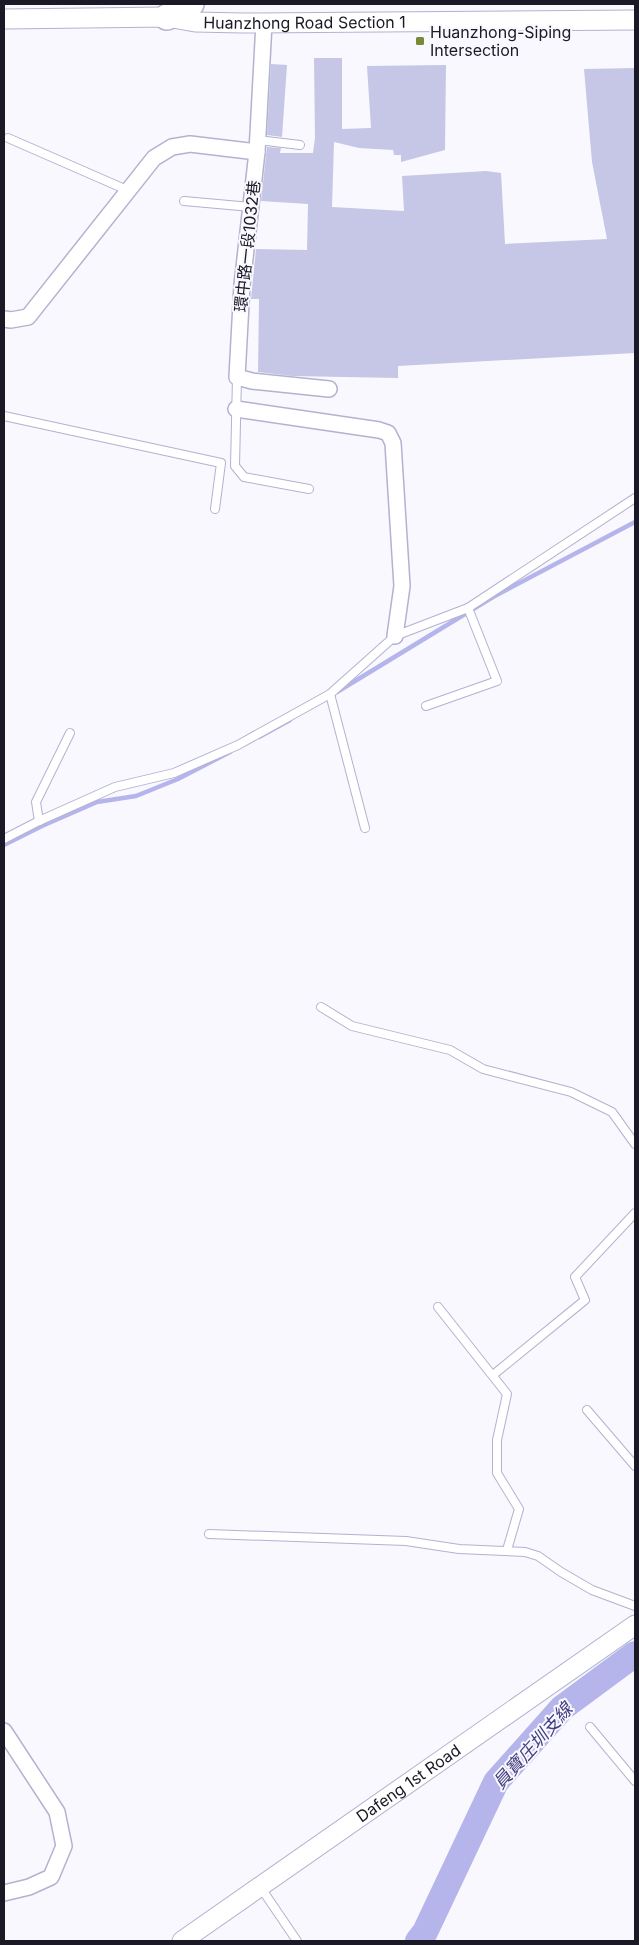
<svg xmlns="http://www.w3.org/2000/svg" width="639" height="1945" font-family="Inter,'Noto Sans TC',sans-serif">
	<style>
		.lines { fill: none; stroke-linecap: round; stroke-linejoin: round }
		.stream { stroke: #b6b5eb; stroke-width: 4.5 }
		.river { stroke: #b6b5eb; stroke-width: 26 }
		.building { fill: #c6c6e6 }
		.service-casing { stroke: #b2b2d1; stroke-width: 10 }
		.minor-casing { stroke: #b2b2d1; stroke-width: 18 }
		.tertiary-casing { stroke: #b2b2d1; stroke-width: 21 }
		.trunk-casing { stroke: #b2b2d1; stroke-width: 28 }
		.service { stroke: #fff; stroke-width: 8 }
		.minor { stroke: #fff; stroke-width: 15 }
		.tertiary { stroke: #fff; stroke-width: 19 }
		.trunk { stroke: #fff; stroke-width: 25 }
		.poi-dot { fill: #788938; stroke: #f8f8fe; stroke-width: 2 }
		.labels { text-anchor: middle; stroke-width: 4; stroke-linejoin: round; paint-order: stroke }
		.street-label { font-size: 16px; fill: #1a1925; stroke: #f8f8fe }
		.poi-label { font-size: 16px; fill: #1a1925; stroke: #f8f8fe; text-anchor: start }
		.water-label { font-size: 18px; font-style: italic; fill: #464081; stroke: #f8f8fe }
	</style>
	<rect width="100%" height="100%" fill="#f8f8fe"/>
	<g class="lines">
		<g class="stream">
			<path d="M337 692 493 597 635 522"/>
			<path d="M259 737 290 720"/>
			<path d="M4 845 42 826 97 802 136 796 178 779 230 752"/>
		</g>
		<path class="river" d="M418 1941 425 1932 496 1782 562 1708 635 1654"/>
	</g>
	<g class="building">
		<path d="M314 58H342V129L371 128 367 66 446 65 445 150 401 162V155H394L393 150 359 148 334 142 332 207 404 211 402 176 486 171 501 173 505 244 607 239 592 162 584 69 635 68V353L398 366V378L292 376 258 372 259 299H251L256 249 307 250 308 204 261 201 267 147 281 148 280 153H313L315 138Z"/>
		<path d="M271 64 287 65 282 137 267 135Z"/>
	</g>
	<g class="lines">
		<defs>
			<g id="service">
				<path d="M8 138 127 190"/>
				<path d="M258 140 300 145"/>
				<path d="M184 201 251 207"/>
				<path d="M237 377 235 466 244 477 309 489"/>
				<path d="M4 416 221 463 215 509"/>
				<path d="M330 694 365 828"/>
				<path d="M426 706 497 681 468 608"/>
				<path d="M39 821 36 802 70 733"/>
				<path d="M4 839 39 821 115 787 174 773 238 745 330 694 395 636 468 608 635 498"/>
				<path d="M321 1007 352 1026 450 1050 483 1069 571 1092 612 1112 635 1144"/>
				<path d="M438 1307 507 1394 497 1440V1473L519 1509 507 1550"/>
				<path d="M493 1375 585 1300 575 1277 635 1213"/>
				<path d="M587 1410 635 1466"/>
				<path d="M209 1534 406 1541 459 1549 525 1552 538 1556 561 1572 592 1590 635 1606"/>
				<path d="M590 1727 635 1781"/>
				<path d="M261 1888 297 1941"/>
			</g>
			<g id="minor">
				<path d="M264 23 257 152 242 285 237 377 252 381 329 389"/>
				<path d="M4 319 11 320 28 317 154 158 172 147 190 144 257 152"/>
				<path d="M236 409 379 430 388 433 393 443 402 586 395 636"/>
				<path d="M4 1731 57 1812 64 1846 51 1877 29 1887 4 1893"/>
			</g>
			<g id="tertiary">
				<path id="s1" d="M4 19 167 17 195 22 242 23 635 20"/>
				<path id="s2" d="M182 1941 635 1625"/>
			</g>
			<path id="trunk" d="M167 17 191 4"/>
		</defs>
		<use href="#service" class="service-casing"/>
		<use href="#minor" class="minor-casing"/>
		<use href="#tertiary" class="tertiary-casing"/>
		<use href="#trunk" class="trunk-casing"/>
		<use href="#service" class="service"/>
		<use href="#minor" class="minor"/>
		<use href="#tertiary" class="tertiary"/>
		<use href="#trunk" class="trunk"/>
	</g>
	<rect class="poi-dot" x="415" y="36" width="10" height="10" rx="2.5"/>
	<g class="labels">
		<g class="street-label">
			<text dy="6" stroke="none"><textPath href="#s1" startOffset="301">Huanzhong Road Section 1</textPath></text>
			<text transform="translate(247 246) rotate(-84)" y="6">環中路一段1032巷</text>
			<text dy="6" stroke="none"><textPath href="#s2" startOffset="276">Dafeng 1st Road</textPath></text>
		</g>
		<g class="poi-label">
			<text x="430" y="38">Huanzhong-Siping<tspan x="430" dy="18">Intersection</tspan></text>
		</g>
		<g class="water-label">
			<text transform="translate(533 1746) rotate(-48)" y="6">員寶庄圳支線</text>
		</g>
	</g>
	<rect width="639" height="1945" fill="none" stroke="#1a1925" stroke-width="10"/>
</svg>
